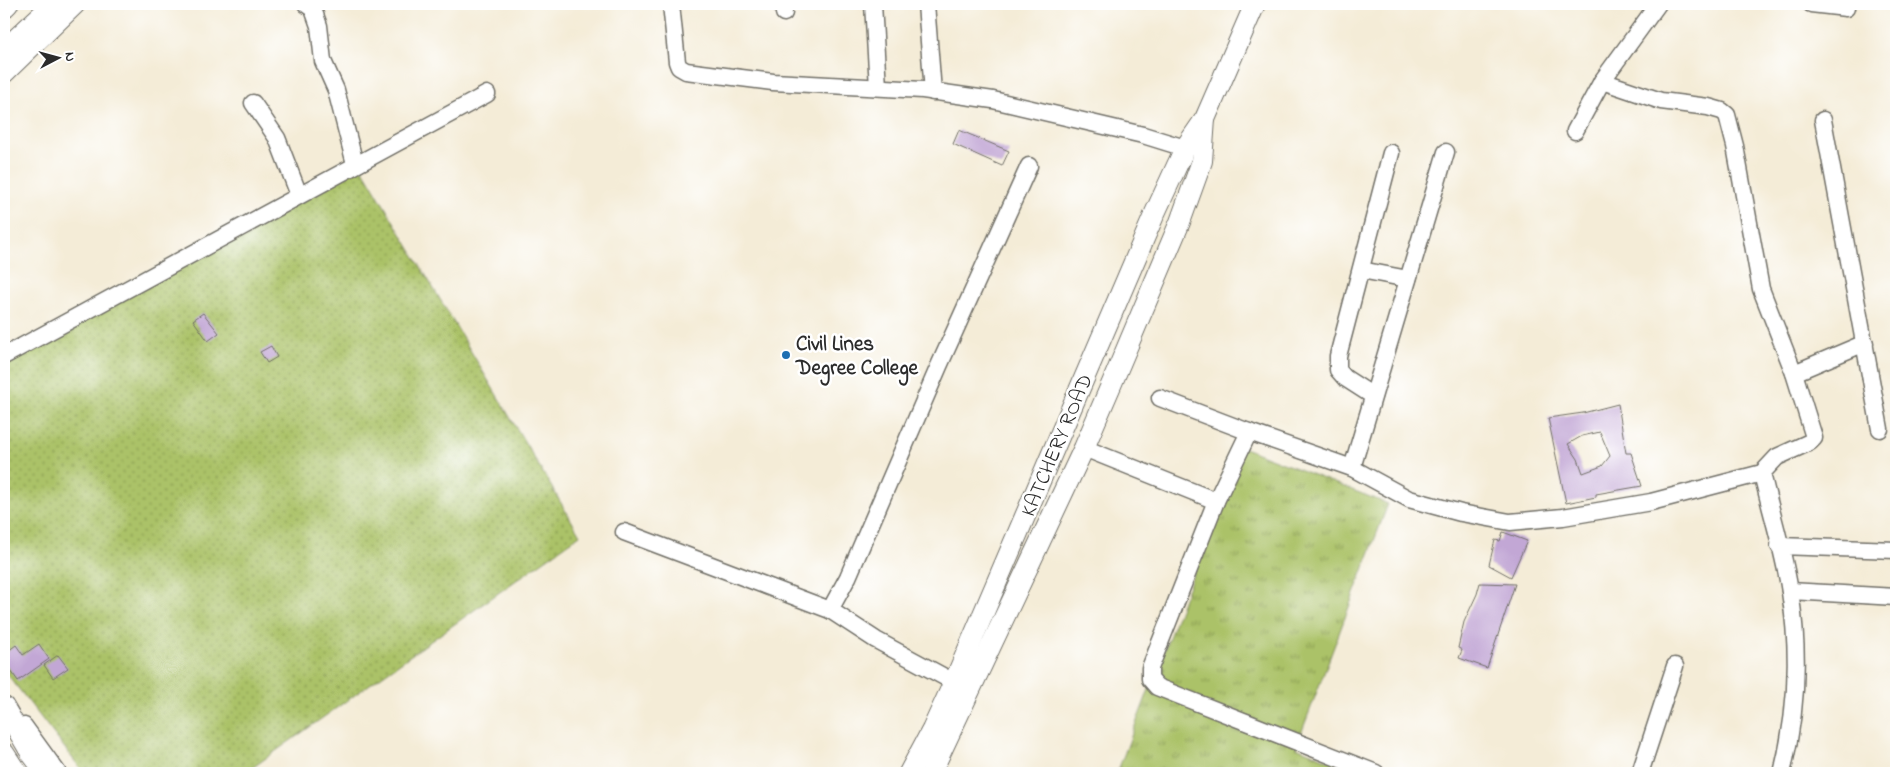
<svg xmlns="http://www.w3.org/2000/svg" width="1900" height="777" font-family="'Indie Flower',sans-serif">
	<style>
		.grass { fill: url(#grass-tufts); stroke: #6b7649 }
		.park { fill: url(#park-dots); stroke: #6b7649 }
		.building { fill: #c2a7d5; fill-rule: evenodd }
		.lines { fill: none; stroke-linecap: round; stroke-linejoin: round }
		.minor-casing { stroke: #716f67; stroke-width: 19 }
		.major-casing { stroke: #716f67; stroke-width: 22 }
		.minor { stroke: #fff; stroke-width: 16 }
		.major { stroke: #fff; stroke-width: 20 }
		.poi-dot { fill: #1f6fb2; stroke: #fff; stroke-width: 2 }
		.labels { text-anchor: middle; stroke-width: 5; stroke-linejoin: round; paint-order: stroke }
		.poi-label { font-size: 21px; font-weight: bold; fill: #2b2b2b; stroke: #fff; text-anchor: start }
		.street-label { font-size: 21px; fill: #2b2b2b; stroke: #fff }
	</style>
	<defs>
		<pattern id="grass-tufts" width="24" height="20" patternUnits="userSpaceOnUse" patternTransform="scale(1.25)"><rect width="24" height="20" fill="#abc267"/><path d="M3 7l-1-3M5 7V3M7 7l1-3M15 17l-1-3M17 17v-4M19 17l1-3" fill="none" stroke="#8b9e55"/></pattern>
		<pattern id="park-dots" width="8" height="8" patternUnits="userSpaceOnUse" patternTransform="scale(1.25)"><rect width="8" height="8" fill="#abc267"/><path d="M2 2h.1M6 6h.1" fill="none" stroke="#8b9e55" stroke-width="1.8" stroke-linecap="round"/></pattern>
	</defs>
	<rect width="100%" height="100%" fill="#fff"/>
	<filter id="ink" filterUnits="userSpaceOnUse"><feTurbulence type="fractalNoise" baseFrequency=".02" numOctaves="2"/><feDisplacementMap in="SourceGraphic" scale="10" xChannelSelector="R" yChannelSelector="G"/><feConvolveMatrix kernelMatrix="1 2 1 2 8 2 1 2 1" color-interpolation-filters="sRGB"/></filter>
	<filter id="wash" filterUnits="userSpaceOnUse"><feTurbulence type="fractalNoise" baseFrequency=".0096" numOctaves="4" result="noise"/><feDisplacementMap in="SourceGraphic" scale="20" xChannelSelector="R" yChannelSelector="G"/><feGaussianBlur stdDeviation="1.12" result="paint"/><feColorMatrix in="noise" values="0 0 0 0 0 0 0 0 0 0 0 0 0 0 0 0 0 1.4 0 .05"/><feComposite in="paint" operator="in"/></filter>
	<g filter="url(#wash)">
		<rect width="100%" height="100%" fill="#f4ecd7"/>
		<path class="grass" d="M1242 447 1388 504 1296 747 1361 773H1117Z"/>
		<path class="park" d="M356 158 580 535 245 773H84L4 670V360Z"/>
		<g id="blocks">
			<g class="building">
				<path d="M959 130 1009 151 1002 166 953 144Z"/>
				<path d="M203 313 219 333 208 341 193 320Z"/>
				<path d="M271 346 277 357 267 363 260 352Z"/>
				<path d="M1618 404 1626 453H1631L1642 486 1596 494V497L1566 503 1548 418 1583 413ZM1600 432 1610 456 1602 466 1583 473 1578 459 1568 444 1582 436Z"/>
				<path d="M1503 532 1527 541 1511 577 1489 565 1495 540 1500 541Z"/>
				<path d="M1480 583 1515 584 1487 668 1459 658 1462 650 1458 648 1464 622 1477 594Z"/>
				<path d="M39 644 49 659 18 681 4 661V654L16 645 23 655Z"/>
				<path d="M58 655 68 668 53 678 44 665Z"/>
			</g>
		</g>
	</g>
	<g filter="url(#ink)">
		<use href="#blocks" fill-opacity="0" stroke="#716f67" stroke-width="1"/>
		<g class="lines">
			<defs>
				<g id="minor">
					<path d="M306 4 313 9 319 26 323 61 336 90 355 164"/>
					<path d="M671 4 677 62 679 67 686 71 773 82 923 90 993 100 1143 135 1185 148"/>
					<path d="M783 4 784 13"/>
					<path d="M873 4 878 87"/>
					<path d="M926 4 933 92"/>
					<path d="M1811 4 1846 8"/>
					<path d="M253 103 277 138 299 195"/>
					<path d="M1823 120 1880 429"/>
					<path d="M1575 131 1602 81 1658 4"/>
					<path d="M1361 270 1408 279"/>
					<path d="M4 356 487 94"/>
					<path d="M1794 373 1865 343"/>
					<path d="M1373 396 1345 378 1338 370V356L1391 153"/>
					<path d="M1160 398 1249 432 1352 468 1409 499 1461 513 1510 522 1563 517 1651 502 1762 473 1777 457 1810 442 1814 438 1813 434 1794 373 1761 289 1735 146 1727 115 1722 111 1708 107 1661 101 1602 81"/>
					<path d="M1249 432 1216 501 1150 668V679L1157 687 1376 773"/>
					<path d="M1084 448 1216 501"/>
					<path d="M1352 468 1446 152"/>
					<path d="M1762 473C1771 513 1784 552 1790 592 1800 653 1797 713 1782 773"/>
					<path d="M624 532 830 610 876 640 963 687"/>
					<path d="M1779 546 1896 550"/>
					<path d="M1790 591 1896 597"/>
					<path d="M830 610 848 577 939 366 1029 166"/>
					<path d="M24 726 58 773"/>
					<path d="M1640 773 1675 666"/>
				</g>
				<g id="major">
					<path d="M4 8 8 4"/>
					<path d="M4 50 53 4"/>
					<path d="M4 73 75 4"/>
					<path d="M4 707 31 753 46 773"/>
					<path d="M4 753 17 773"/>
					<path d="M909 773 932 730 954 682 1155 213 1185 148 1205 119 1255 4"/>
					<path d="M931 773 1084 448 1112 383 1180 222 1202 161 1205 119"/>
				</g>
			</defs>
			<use href="#minor" class="minor-casing"/>
			<use href="#major" class="major-casing"/>
			<use href="#minor" class="minor"/>
			<use href="#major" class="major"/>
		</g>
	</g>
	<circle class="poi-dot" cx="786" cy="355" r="5"/>
	<g class="labels">
		<g class="poi-label">
			<text x="796" y="350">Civil Lines<tspan x="796" dy="24">Degree College</tspan></text>
		</g>
		<g class="street-label">
			<text transform="translate(1056 445) rotate(-67)" y="7">KATCHERY ROAD</text>
		</g>
	</g>
	<rect width="1900" height="777" fill="none" stroke="#fff" stroke-width="20"/>
	<g transform="translate(58 58) rotate(84)" stroke="#ffffff" stroke-width="4" paint-order="stroke">
	<path d="M0-4L9 19L0 12L-9 19Z" fill="#2b2b2b"/>
	<text y="-8" font-size="14" font-weight="bold" text-anchor="middle" fill="#2b2b2b">N</text>
	</g>
</svg>
